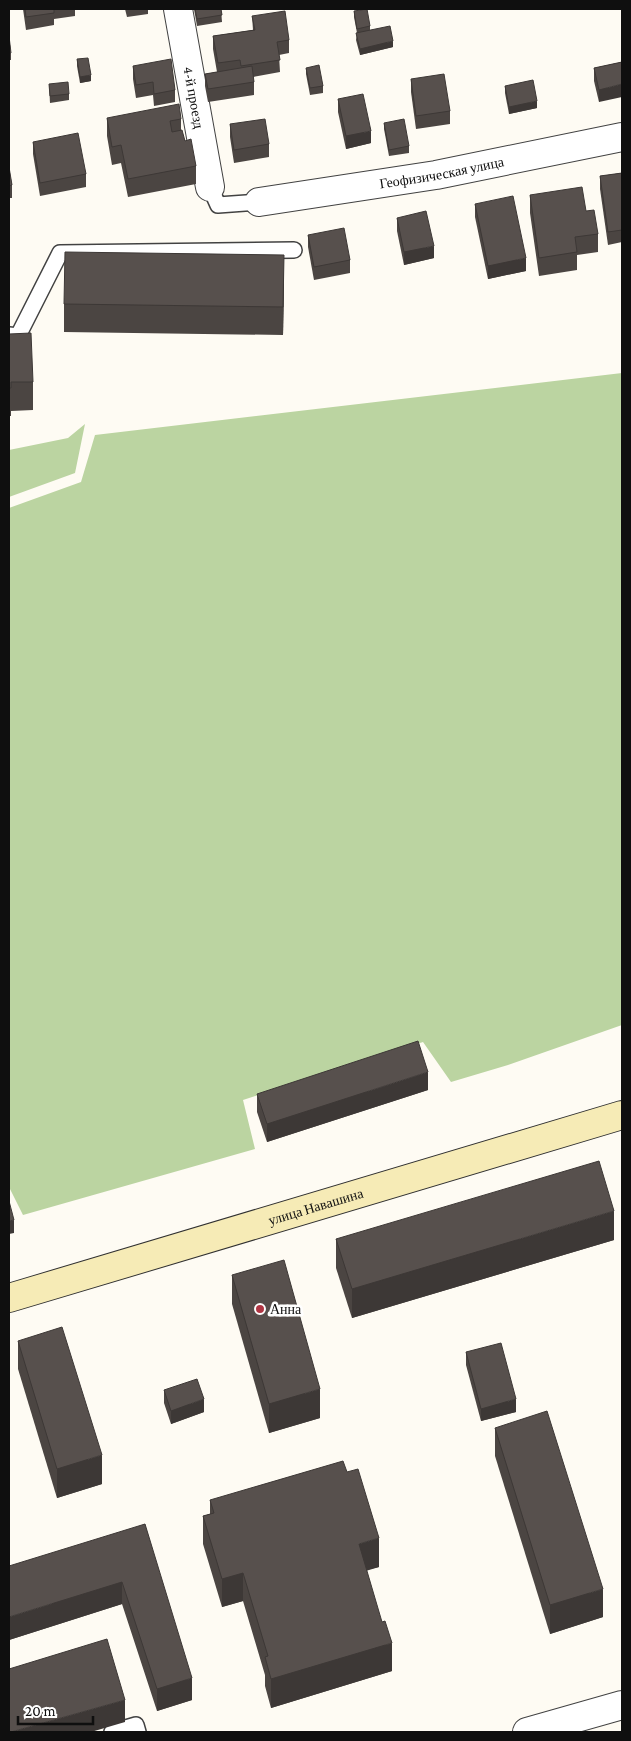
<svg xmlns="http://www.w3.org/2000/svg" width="631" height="1741" font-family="'Crimson Pro',serif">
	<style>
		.forest { fill: #bbd4a1 }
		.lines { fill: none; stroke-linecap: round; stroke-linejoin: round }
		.service-casing { stroke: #424242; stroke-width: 18 }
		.minor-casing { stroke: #424242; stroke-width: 30 }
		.secondary-casing { stroke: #313131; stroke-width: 30 }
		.service { stroke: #fff; stroke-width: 15 }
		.minor { stroke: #fff; stroke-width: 28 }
		.secondary { stroke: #f6ebb6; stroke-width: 28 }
		.wall { fill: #4b4542 }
		.shaded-wall { fill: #3d3836 }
		.building { fill: #57504d; stroke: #3d3836 }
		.poi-dot { fill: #b03644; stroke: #fff; stroke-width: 2 }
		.labels { text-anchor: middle; stroke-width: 5; stroke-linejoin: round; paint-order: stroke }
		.street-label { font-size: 14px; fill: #0f0f0f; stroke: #fff }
		.poi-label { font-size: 14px; fill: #0f0f0f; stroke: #fff; text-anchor: start }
	</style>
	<rect width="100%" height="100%" fill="#fefbf3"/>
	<g class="forest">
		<path d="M622 373V1025L508 1065 451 1082 423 1042 243 1100 255 1149 23 1215 9 1187V508L81 482 95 435Z"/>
		<path d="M85 424 75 473 9 497V450L68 438Z"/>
	</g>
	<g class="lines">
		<defs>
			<g id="service">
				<path d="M210 187 218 205 259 202"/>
				<path d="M9 335 18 336 60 253 294 250"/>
				<path d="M112 1732 136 1725 138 1732"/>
			</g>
			<g id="minor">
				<path id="s1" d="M178 9 210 187"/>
				<path id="s2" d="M259 202 436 175 622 137"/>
				<path d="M527 1732 622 1705"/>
			</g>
			<g id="secondary">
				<path id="s3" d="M9 1298 622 1115"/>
			</g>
		</defs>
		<use href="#service" class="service-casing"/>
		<use href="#minor" class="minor-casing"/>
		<use href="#secondary" class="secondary-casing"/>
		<use href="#service" class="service"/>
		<use href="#minor" class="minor"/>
		<use href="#secondary" class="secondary"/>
	</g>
	<g class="wall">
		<path d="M23 9H75V16L54 19V25L26 30Z"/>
		<path d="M125 9H148V14L127 17Z"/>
		<path d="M194 9H221L222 22 197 26Z"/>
		<path d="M354 11 370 26V30L393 47 360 55 356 40 357 33 354 17Z"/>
		<path d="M252 16 289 40V53L279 55 280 72 253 77 254 82V95L208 102 205 86V74L217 72 213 49V36L253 30Z"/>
		<path d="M9 36 11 53V60H9Z"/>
		<path d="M77 59 91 81 80 83 77 66Z"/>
		<path d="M622 62 599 102 594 81V68Z"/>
		<path d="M133 66 175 90V102L154 106 153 95 136 98 133 79Z"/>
		<path d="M306 68 323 86V93L310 95 306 74Z"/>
		<path d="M411 79 450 111V124L416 129 411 92Z"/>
		<path d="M49 84 69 94V100L50 103Z"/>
		<path d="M505 86 537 108 509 114 505 93Z"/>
		<path d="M338 99 371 143 346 149 338 112Z"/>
		<path d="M107 118 181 119V130L185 141 196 166V184L128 197 121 163 112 165 107 136Z"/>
		<path d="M384 123 409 146V153L389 156 384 129Z"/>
		<path d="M230 124 269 144V157L234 163 230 137Z"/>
		<path d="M33 142 86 174V187L40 196 33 154Z"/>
		<path d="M9 167 12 185V198H9Z"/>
		<path d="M622 173V242L608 245 600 189V176Z"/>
		<path d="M530 195 586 211 598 234V252L577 255V270L539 276 530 213Z"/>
		<path d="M475 204 526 271 488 279 475 217Z"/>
		<path d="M397 218 434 258 404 265 397 231Z"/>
		<path d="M308 235 350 260V273L314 280 308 247Z"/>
		<path d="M284 284 283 335 64 332V304Z"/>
		<path d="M9 334 33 382V410L11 411V416H9Z"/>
		<path d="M428 1090 267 1142 257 1112V1094Z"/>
		<path d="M336 1239 614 1240 352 1318 336 1268Z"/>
		<path d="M232 1275 320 1418 269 1433 232 1304Z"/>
		<path d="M18 1341 102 1484 57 1498 18 1369Z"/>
		<path d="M466 1352 516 1412 481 1421 466 1365Z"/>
		<path d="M164 1390 204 1412 171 1424 164 1403Z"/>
		<path d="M495 1428 603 1617 550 1634 495 1456Z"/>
		<path d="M210 1500 379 1567 366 1570 392 1671 271 1708 265 1686V1675L243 1601 222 1607 203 1544V1516L210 1514Z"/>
		<path d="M145 1524 192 1700 157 1711 122 1604 9 1640Z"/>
	</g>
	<g class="shaded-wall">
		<path d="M393 41V47L360 55V49Z"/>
		<path d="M91 75V81L80 83V77Z"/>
		<path d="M622 84V97L599 102V90Z"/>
		<path d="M537 101V108L509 114V107Z"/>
		<path d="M371 131V143L346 149V136Z"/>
		<path d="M434 246V258L404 265V252Z"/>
		<path d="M284 255V284L283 335V307Z"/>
		<path d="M526 258V271L488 279V266Z"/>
		<path d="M428 1072V1090L267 1142V1124Z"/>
		<path d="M614 1211V1240L352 1318V1289Z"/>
		<path d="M14 1220V1233L9 1234V1221Z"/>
		<path d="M320 1389V1418L269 1433V1404Z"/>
		<path d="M204 1399V1412L171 1424V1411Z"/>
		<path d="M516 1399V1412L481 1421V1409Z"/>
		<path d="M102 1455V1484L57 1498V1469Z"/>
		<path d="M379 1538V1567L359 1573V1544Z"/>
		<path d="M243 1573V1601L222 1607V1579Z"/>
		<path d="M122 1582V1604L9 1640V1617Z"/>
		<path d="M603 1589V1617L550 1634V1605Z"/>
		<path d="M392 1643V1671L271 1708V1679Z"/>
		<path d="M192 1678V1700L157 1711V1689Z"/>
		<path d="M125 1700V1722L91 1732H11Z"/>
	</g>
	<g class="building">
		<path d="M25 9H54V13L26 17Z"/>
		<path d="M195 9H221L222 15 197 19Z"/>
		<path d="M367 9 370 26 357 29 354 11Z"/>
		<path d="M285 11 289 40 277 42 280 60 241 66 240 60 218 63 213 36 255 30 252 16Z"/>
		<path d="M390 26 393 41 360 49 356 33Z"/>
		<path d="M9 36 11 53 9 54Z"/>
		<path d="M88 58 91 75 80 77 77 59Z"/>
		<path d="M171 59 175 90 154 94 153 82 136 85 133 66Z"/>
		<path d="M622 62V84L599 90 594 68Z"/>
		<path d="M319 65 323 86 310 88 306 68Z"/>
		<path d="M252 66 254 82 208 89 205 74Z"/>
		<path d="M444 74 450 111 416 116 411 79Z"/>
		<path d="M533 80 537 101 509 107 505 86Z"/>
		<path d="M68 82 69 94 50 96 49 84Z"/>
		<path d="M363 94 371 131 346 136 338 99Z"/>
		<path d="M179 104 181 119 170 121 172 132 182 130 185 141 191 139 196 166 128 179 121 145 112 147 107 118Z"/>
		<path d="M265 119 269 144 234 150 230 124Z"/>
		<path d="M404 119 409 146 389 150 384 123Z"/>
		<path d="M78 133 86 174 40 183 33 142Z"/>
		<path d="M9 167 12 185 9 186Z"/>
		<path d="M622 173V230L608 232 600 176Z"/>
		<path d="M582 187 586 211 594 210 598 234 575 237 577 252 539 258 530 195Z"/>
		<path d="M513 196 526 258 488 266 475 204Z"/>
		<path d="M426 211 434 246 404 252 397 218Z"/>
		<path d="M344 228 350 260 314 267 308 235Z"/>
		<path d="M65 252 284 255 283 307 64 304Z"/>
		<path d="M31 333 33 382H11V388H9V334Z"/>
		<path d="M418 1041 428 1072 267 1124 257 1094Z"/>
		<path d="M599 1161 614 1211 352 1289 336 1239Z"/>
		<path d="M9 1201 14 1220 9 1221Z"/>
		<path d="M284 1260 320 1389 269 1404 232 1275Z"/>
		<path d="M62 1327 102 1455 57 1469 18 1341Z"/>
		<path d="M501 1343 516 1399 481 1409 466 1352Z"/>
		<path d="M197 1379 204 1399 171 1411 164 1390Z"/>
		<path d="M547 1411 603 1589 550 1605 495 1428Z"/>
		<path d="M343 1461 347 1472 358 1469 379 1538 359 1544 382 1622 385 1621 392 1643 271 1679 265 1657 268 1656 243 1573 222 1579 203 1516 214 1513 210 1500Z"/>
		<path d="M145 1524 192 1678 157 1689 122 1582 9 1617V1566Z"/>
		<path d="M107 1639 125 1700 11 1732H9V1669Z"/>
	</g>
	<circle class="poi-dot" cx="260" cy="1309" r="5"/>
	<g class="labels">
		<g class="street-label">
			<text dy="5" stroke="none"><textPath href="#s1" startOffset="90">4-й проезд</textPath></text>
			<text dy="5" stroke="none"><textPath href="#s2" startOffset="185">Геофизическая улица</textPath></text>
			<text dy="5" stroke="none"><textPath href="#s3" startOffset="320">улица Навашина</textPath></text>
		</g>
		<g class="poi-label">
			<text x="270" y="1314">Анна</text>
		</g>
	</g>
	<rect width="631" height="1741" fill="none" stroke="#0f0f0f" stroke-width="20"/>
	<path d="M18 1716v8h75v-8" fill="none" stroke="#0f0f0f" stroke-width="2.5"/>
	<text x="25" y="1716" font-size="15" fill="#0f0f0f" stroke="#ffffff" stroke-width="4" paint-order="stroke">20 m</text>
</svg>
